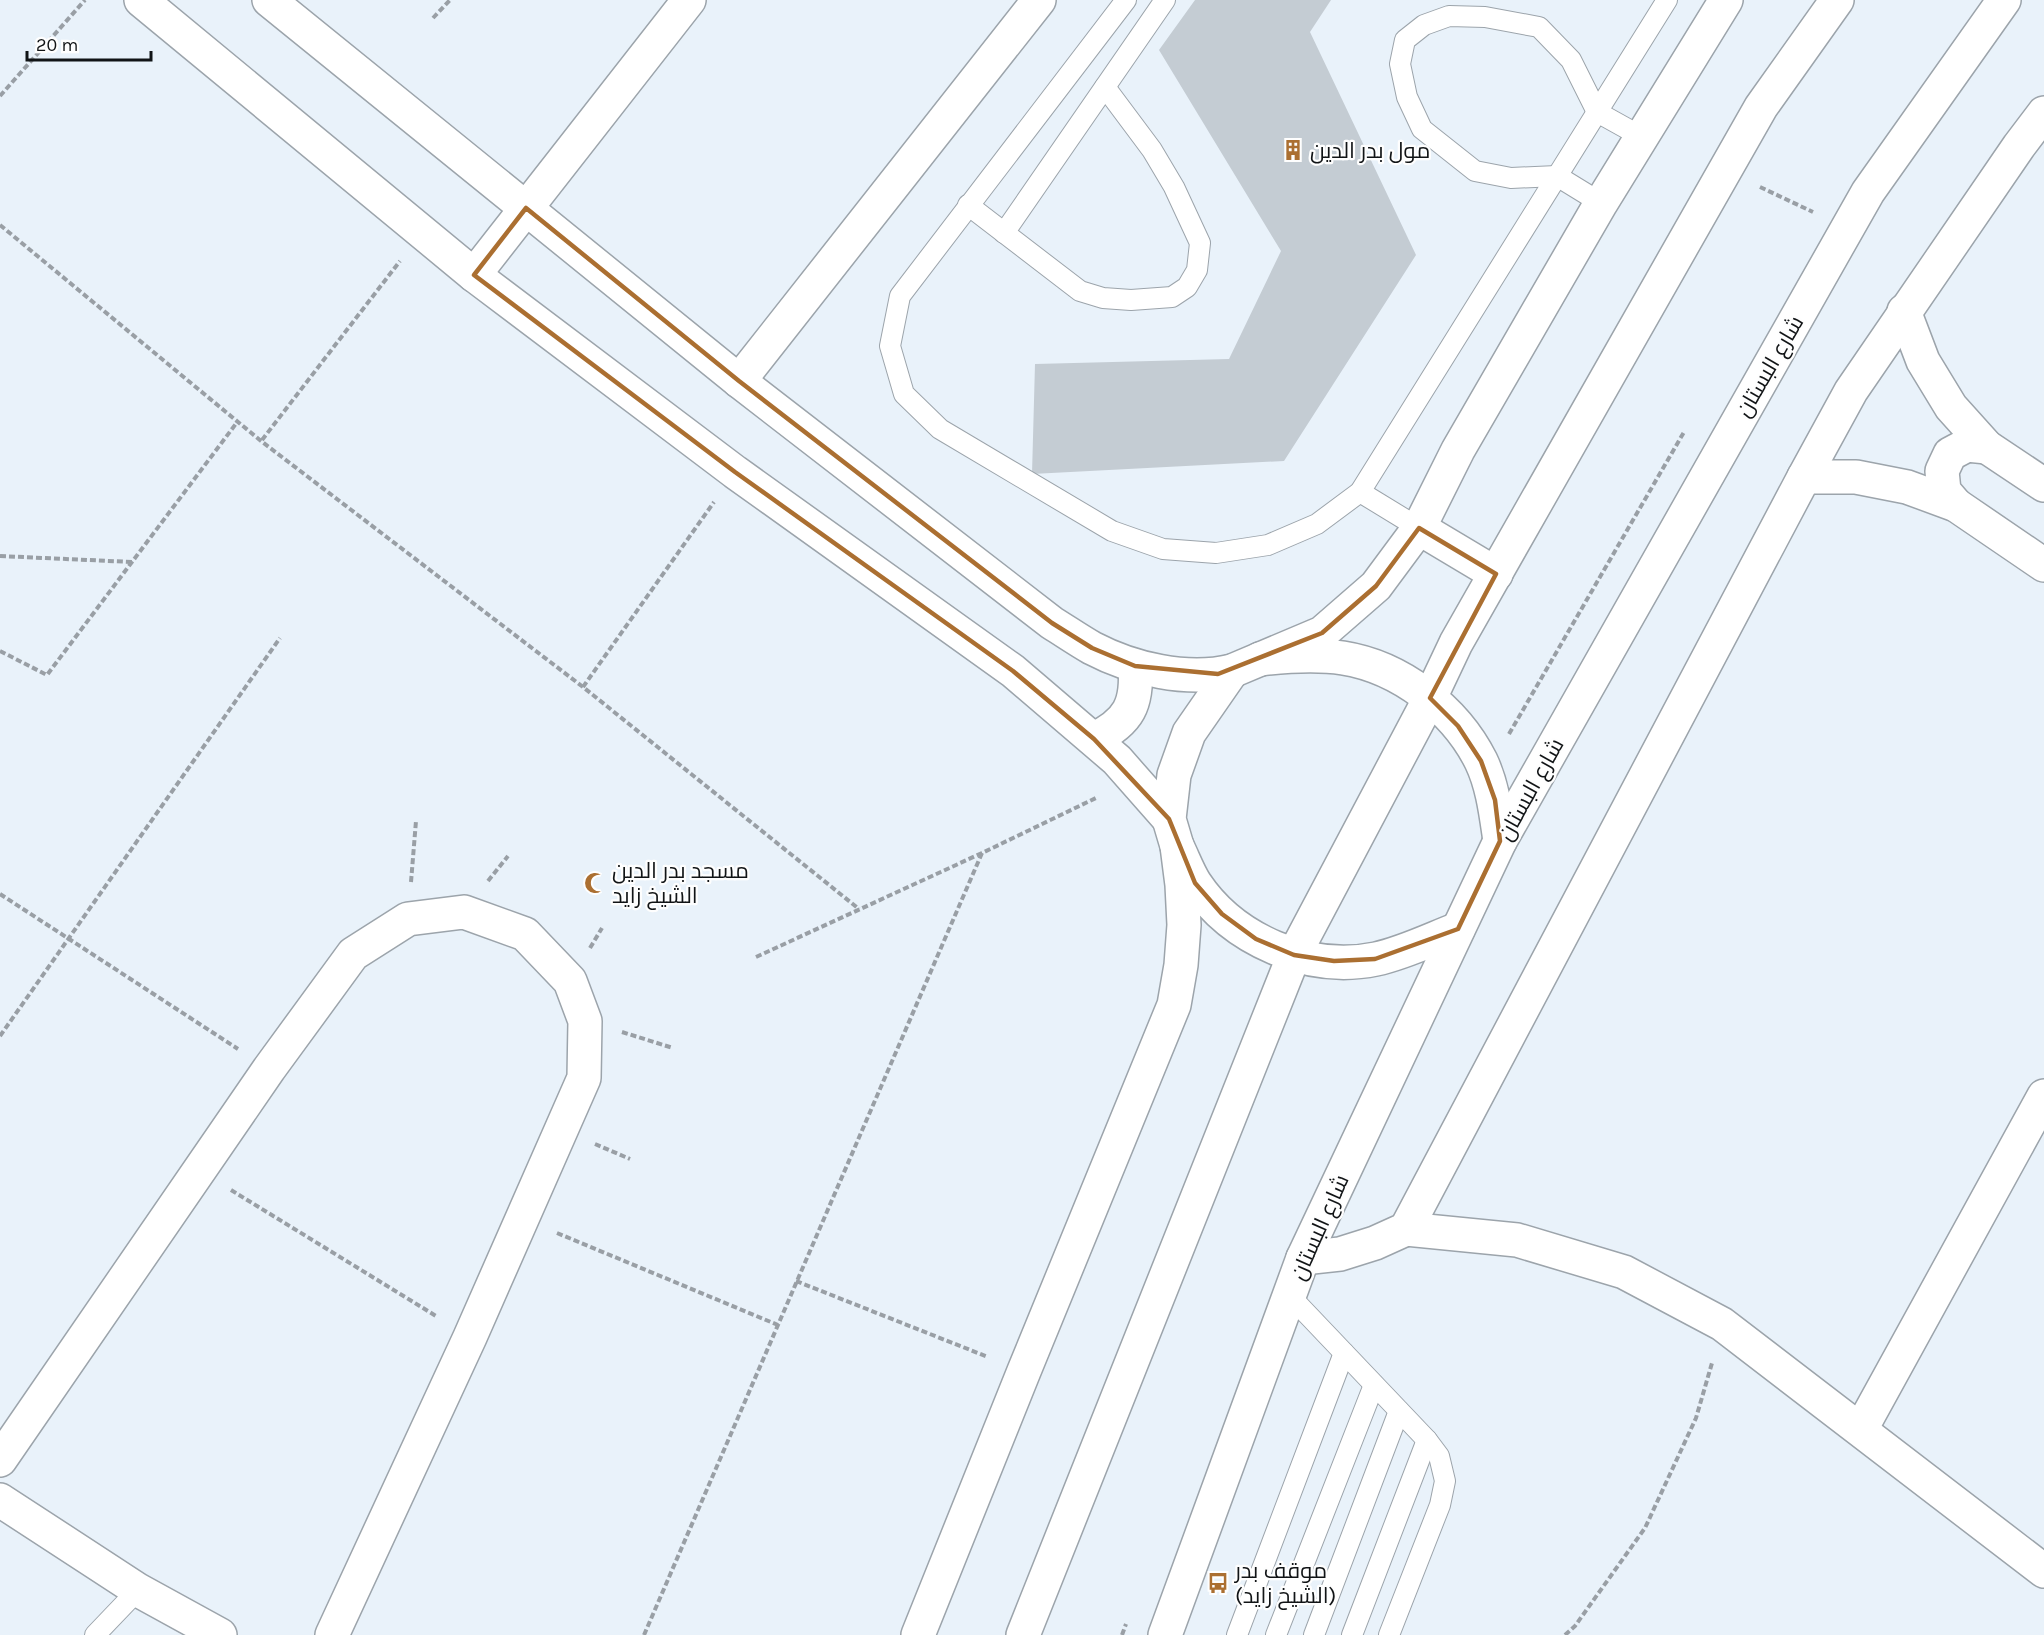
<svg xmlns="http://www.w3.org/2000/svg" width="2044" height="1635" font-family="Karla,Cairo,sans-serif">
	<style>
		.building { fill: #c4ccd3 }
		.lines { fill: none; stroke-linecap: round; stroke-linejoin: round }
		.service-casing { stroke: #9ca4ab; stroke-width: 22 }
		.minor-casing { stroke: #9ca4ab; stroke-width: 36 }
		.tertiary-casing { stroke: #9ca4ab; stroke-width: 36 }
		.path { stroke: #999fa5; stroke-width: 4; stroke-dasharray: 6 3; stroke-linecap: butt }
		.service { stroke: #fff; stroke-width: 20 }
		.minor { stroke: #fff; stroke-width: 33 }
		.tertiary { stroke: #fff; stroke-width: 33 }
		.marked { fill: none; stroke: #ab6f31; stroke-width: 4.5; stroke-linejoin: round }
		.labels { text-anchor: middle; stroke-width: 4.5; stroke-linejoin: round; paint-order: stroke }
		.poi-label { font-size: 22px; fill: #111416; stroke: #fefefe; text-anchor: start }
		.street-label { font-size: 22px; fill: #111416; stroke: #fefefe }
	</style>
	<rect width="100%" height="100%" fill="#e9f2fa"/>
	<path class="building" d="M1195 0H1331L1310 32 1416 255 1284 461 1032 474 1035 364 1229 359 1281 251 1159 50Z"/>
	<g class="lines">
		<defs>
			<g id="service">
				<path d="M1126 0 900 296 890 346 904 394 940 429 1112 531 1163 549 1216 553 1268 545 1317 524 1360 492 1667 0"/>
				<path d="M1601 203 1557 176 1511 178 1475 171 1422 129 1407 97 1400 64 1405 40 1424 25 1449 16 1485 17 1539 27 1571 60 1597 112 1642 137"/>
				<path d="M968 205 1080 291 1103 298 1131 300 1172 297 1187 287 1197 270 1200 243 1174 187 1152 150 1105 87"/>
				<path d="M1004 233 1165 0"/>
				<path d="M1360 492 1419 528"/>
				<path d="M1289 1295 1427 1440 1439 1456 1445 1481 1440 1505 1389 1635"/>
				<path d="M95 1635 138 1590"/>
				<path d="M1237 1635 1344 1353"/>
				<path d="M1276 1635 1374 1385"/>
				<path d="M1314 1635 1399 1411"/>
				<path d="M1352 1635 1427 1440"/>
			</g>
			<g id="minor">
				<path d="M141 0 474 275 735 472 1013 671 1117 760 1169 819"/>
				<path d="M269 0 739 381 1052 623C1065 631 1078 640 1092 648 1132 669 1187 682 1232 671L1322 633 1376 586 1419 528 1458 450 1601 203 1726 0"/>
				<path d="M474 275 689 0"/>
				<path d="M1904 311 1923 361 1951 407 1987 447 2044 485"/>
				<path d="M739 381 1039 0"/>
				<path d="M1804 477H1856L1907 487 1956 505 2044 565"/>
				<path d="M1956 505 1944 491 1942 471 1950 454 1967 445 1987 447"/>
				<path d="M1419 528 1496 574"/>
				<path d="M1094 739C1129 722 1138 704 1135 666"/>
				<path d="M1406 1229 1517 1240 1624 1272 1722 1324 2044 1571"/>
				<path d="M1303 1258 1340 1254 1375 1243 1406 1229 1804 477 1851 391 2019 146 2044 113"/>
				<path d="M1861 1429 2044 1096"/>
				<path d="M0 1460 269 1069 353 954 408 919 464 912 525 934 570 981 585 1021 584 1078 470 1337 332 1635"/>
				<path d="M0 1500 138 1590 220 1635"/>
				<path d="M918 1635 1024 1371 1174 1005 1181 965 1184 925 1182 885 1177 846 1169 819 1174 775 1189 733 1232 671"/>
			</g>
			<g id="tertiary">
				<path d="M1260 659C1287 656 1316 654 1343 658 1400 667 1455 709 1481 761 1493 786 1496 814 1500 841"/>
				<path d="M1177 846C1183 858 1188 872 1195 883 1233 940 1309 973 1376 959 1404 953 1432 939 1458 929"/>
				<path d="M1023 1635 1294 955 1430 698 1456 643 1761 107 1837 0"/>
				<path d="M1165 1635 1303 1258 1500 841 1868 192 2004 0"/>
			</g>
		</defs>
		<use href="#service" class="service-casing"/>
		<use href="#minor" class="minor-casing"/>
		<use href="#tertiary" class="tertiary-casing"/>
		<g class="path">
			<path d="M433 18 450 0"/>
			<path d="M0 96 85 0"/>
			<path d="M1760 187 1813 212"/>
			<path d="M0 225 261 441 583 687 859 909"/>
			<path d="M262 440 400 261"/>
			<path d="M0 556 132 562"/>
			<path d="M0 651 47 675 238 421"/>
			<path d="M583 687 714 502"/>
			<path d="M1509 734 1684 432"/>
			<path d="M488 881 508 856"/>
			<path d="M411 882 416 821"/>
			<path d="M0 894 238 1049"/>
			<path d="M590 948 602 928"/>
			<path d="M756 957 982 853 1098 797"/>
			<path d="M622 1032 673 1048"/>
			<path d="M0 1036 280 638"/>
			<path d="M595 1144 630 1159"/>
			<path d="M231 1190 436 1316"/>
			<path d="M557 1233 778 1325"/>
			<path d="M796 1281 988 1357"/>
			<path d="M644 1635 982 853"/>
			<path d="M1122 1635 1126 1624"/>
			<path d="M1565 1635 1575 1626 1645 1528 1696 1418 1712 1363"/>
		</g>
		<use href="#service" class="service"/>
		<use href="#minor" class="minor"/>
		<use href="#tertiary" class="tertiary"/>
	</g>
	<path class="marked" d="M526 208 739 381 1052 623 1092 648 1135 666 1218 674 1322 633 1376 586 1419 528 1496 574 1430 698 1458 726 1481 761 1495 800 1500 841 1458 929 1375 959 1334 961 1294 955 1256 939 1222 914 1195 883 1169 819 1094 739 1013 671 735 472 474 275Z"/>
	<defs>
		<symbol id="building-bare" viewBox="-9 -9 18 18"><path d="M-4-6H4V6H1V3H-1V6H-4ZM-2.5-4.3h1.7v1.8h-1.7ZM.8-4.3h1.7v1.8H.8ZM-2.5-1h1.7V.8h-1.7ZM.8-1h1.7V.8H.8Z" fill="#ab6f31" stroke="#fefefe" stroke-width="2.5" paint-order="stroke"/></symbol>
		<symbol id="mosque-bare" viewBox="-9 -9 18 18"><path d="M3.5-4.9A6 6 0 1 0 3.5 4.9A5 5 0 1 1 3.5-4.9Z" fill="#ab6f31" stroke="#fefefe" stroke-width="2.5" paint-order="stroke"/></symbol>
		<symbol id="bus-bare" viewBox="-9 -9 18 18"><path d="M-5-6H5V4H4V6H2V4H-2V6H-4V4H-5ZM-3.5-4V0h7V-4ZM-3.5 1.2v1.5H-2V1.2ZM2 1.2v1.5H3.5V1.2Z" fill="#ab6f31" stroke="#fefefe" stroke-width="2.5" paint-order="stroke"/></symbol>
	</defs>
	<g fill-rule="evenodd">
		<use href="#building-bare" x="1278" y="135" width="30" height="30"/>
		<use href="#mosque-bare" x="580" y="868" width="30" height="30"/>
		<use href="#bus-bare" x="1203" y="1568" width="30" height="30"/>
	</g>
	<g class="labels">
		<g class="poi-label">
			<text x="1310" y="158">مول بدر الدين</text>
			<text x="612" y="878">مسجد بدر الدين<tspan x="612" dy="25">الشيخ زايد</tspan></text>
			<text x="1235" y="1578">موقف بدر<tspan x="1235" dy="25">(الشيخ زايد)</tspan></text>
		</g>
		<g class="street-label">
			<text transform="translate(1769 366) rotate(-60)" y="8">شارع البستان</text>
			<text transform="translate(1530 789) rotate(-61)" y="8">شارع البستان</text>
			<text transform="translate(1319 1227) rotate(-66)" y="8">شارع البستان</text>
		</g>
	</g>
	<path d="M27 51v9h124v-9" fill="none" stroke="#111416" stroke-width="3"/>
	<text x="36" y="51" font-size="18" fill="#111416" stroke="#fefefe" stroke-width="4.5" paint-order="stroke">20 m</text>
</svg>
